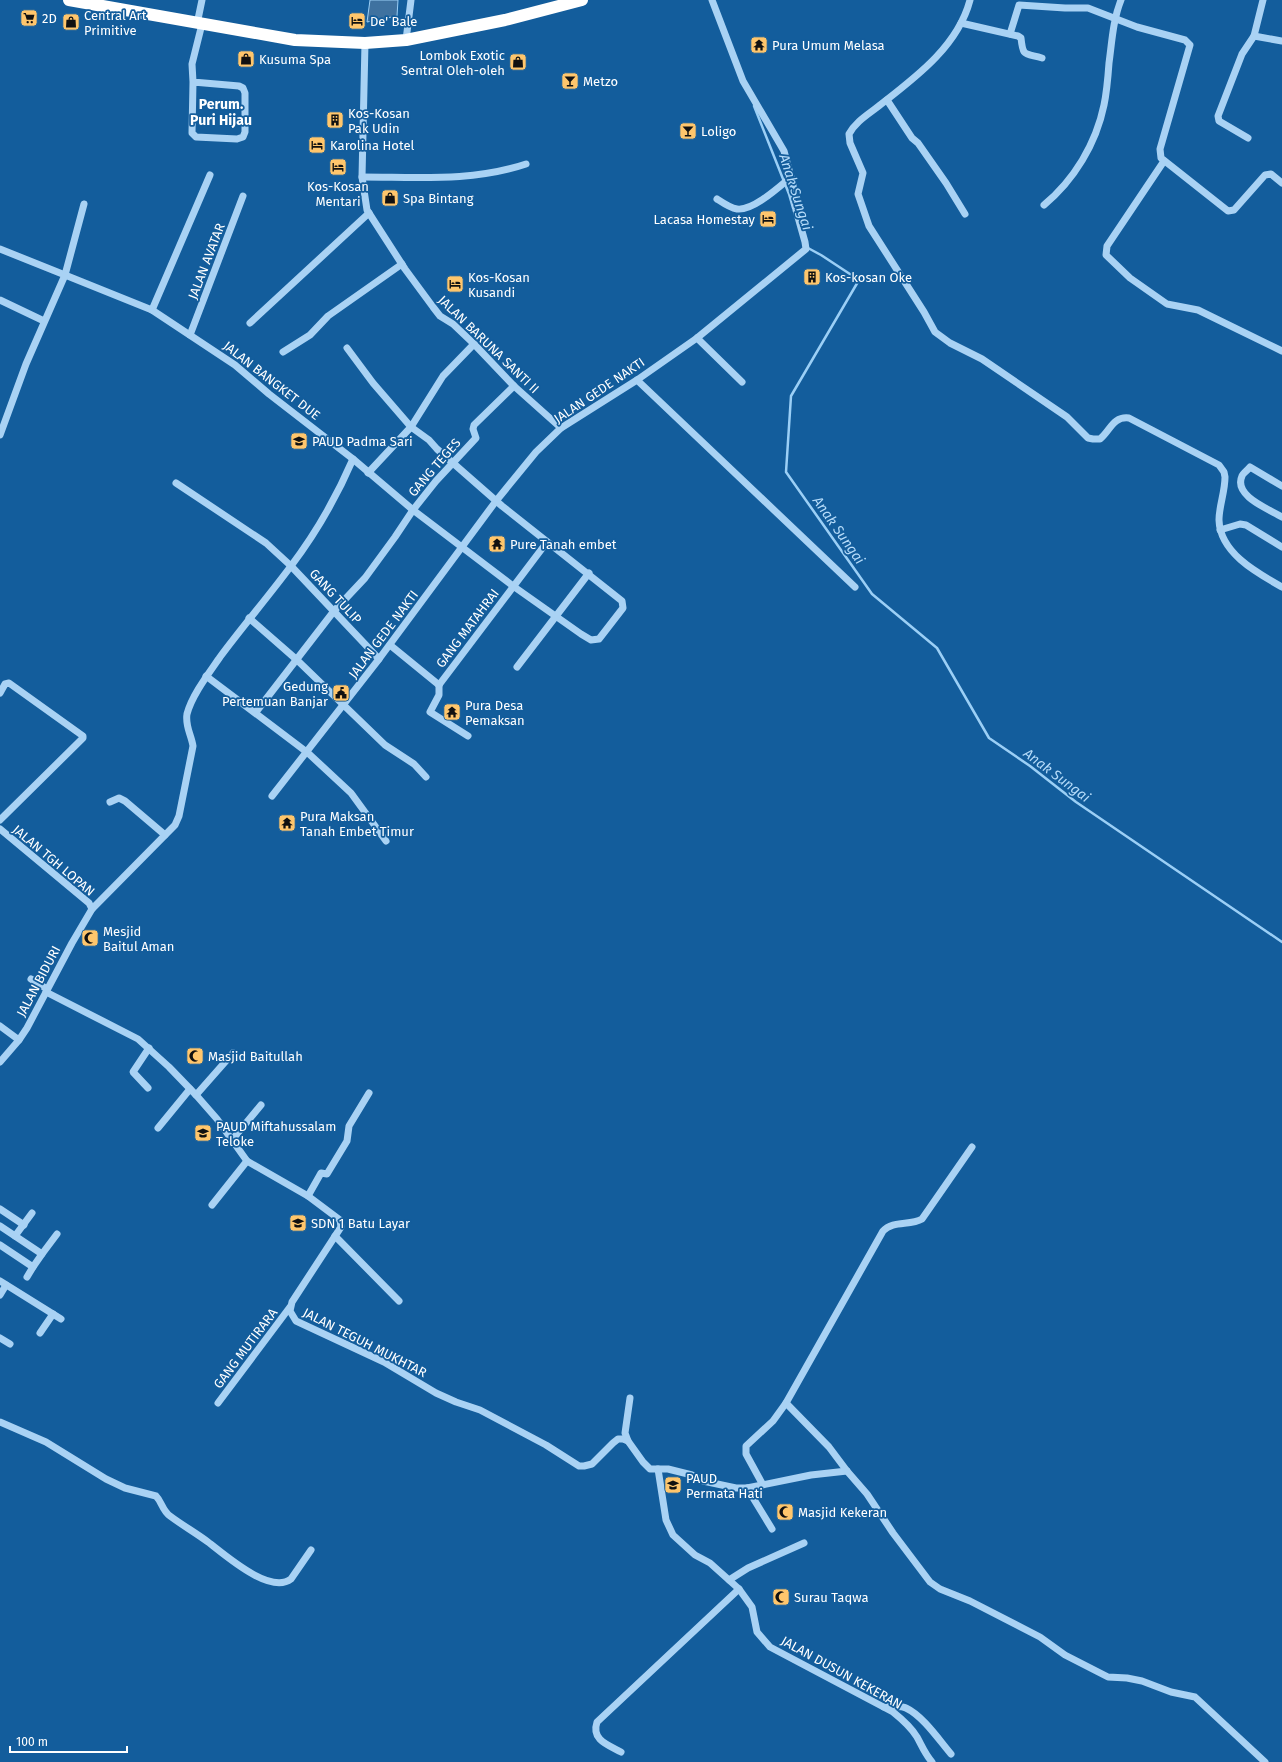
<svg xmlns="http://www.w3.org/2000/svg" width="1282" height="1762" font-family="'Fira Sans',sans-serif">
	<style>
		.water { fill: #3f72a0; stroke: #9bcff6 }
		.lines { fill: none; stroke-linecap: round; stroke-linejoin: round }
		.stream { stroke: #9bcff6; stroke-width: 2.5 }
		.minor { stroke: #a9d2f4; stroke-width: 7 }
		.highway { stroke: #fff; stroke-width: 12 }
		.labels { text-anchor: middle; stroke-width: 3.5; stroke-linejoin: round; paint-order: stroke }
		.poi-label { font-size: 13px; fill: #fff; stroke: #135d9c; text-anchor: start }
		.street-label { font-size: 13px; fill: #fff; stroke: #135d9c }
		.neighbourhood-label { font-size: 14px; font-weight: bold; fill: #fff; stroke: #135d9c }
		.water-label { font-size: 14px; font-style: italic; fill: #b6dcfa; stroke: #135d9c }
	</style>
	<rect width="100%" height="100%" fill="#135d9c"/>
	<path class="water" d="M370 0H398L397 16 367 22Z"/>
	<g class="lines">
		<g class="stream">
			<path d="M754 106 789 194 793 208"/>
			<path d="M808 248 821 255 859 280 791 396 786 472 872 594 937 648 989 738 1030 766 1076 802 1282 942"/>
		</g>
		<g class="minor">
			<path d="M970 0C958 46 916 77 880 105 869 114 856 121 849 134L850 143 863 173 858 194 869 226 924 312 935 332 950 343 982 359 1067 417 1088 438 1093 439H1100C1110 431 1113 416 1129 418L1219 465 1224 472 1225 477C1225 492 1219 506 1219 520 1220 553 1257 573 1282 587"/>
			<path d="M1263 0 1254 36 1282 41"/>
			<path d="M961 23 1018 36 1021 38C1023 57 1024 53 1042 58"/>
			<path d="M197 24 202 0"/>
			<path d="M1010 34 1019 5 1065 8H1088L1137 27 1185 40 1190 45 1160 149 1161 158 1228 211 1234 210 1265 175 1271 174 1282 183"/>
			<path d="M406 40 411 0"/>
			<path d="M365 43 362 177 367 210 405 269 433 307 440 316 453 324 474 344 514 386 561 428"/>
			<path d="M193 82 239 86 243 88 245 93V132L243 137 237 139 196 137 192 133 193 82 192 64 202 24"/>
			<path d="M887 100 912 138 918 143 946 183 965 214"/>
			<path d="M1248 138 1219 121 1218 116 1242 54 1254 36"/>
			<path d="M1164 161 1107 246 1106 255 1130 278 1167 304 1198 310 1282 351"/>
			<path d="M362 177C417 177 473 182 526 164"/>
			<path d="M717 199C723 203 730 208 737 209 753 211 779 187 791 177"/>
			<path d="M84 204 65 275 152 310 235 365 269 394 353 459 413 510 513 586 581 634 591 640 599 639 623 608 622 601 502 506 437 449 429 440 411 427 373 383 347 348"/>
			<path d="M1044 205C1074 180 1096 144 1104 105 1107 91 1108 77 1109 63 1112 41 1113 20 1121 0"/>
			<path d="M0 249 65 275 26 364 0 435"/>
			<path d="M0 300 44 321"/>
			<path d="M152 310 210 175"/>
			<path d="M250 323 369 213"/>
			<path d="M190 335 243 196"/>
			<path d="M697 338 742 382"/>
			<path d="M283 352 310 335 328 316 402 264"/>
			<path d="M637 380 855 587"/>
			<path d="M368 473 411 427 443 376 474 344"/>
			<path d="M176 483 266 543 291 566 379 659"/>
			<path d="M1282 486 1250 467C1248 470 1243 473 1242 476 1233 496 1269 509 1282 517"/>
			<path d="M1220 530 1240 524 1246 525 1282 547"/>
			<path d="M249 618 297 660 385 745 414 764 426 777"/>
			<path d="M390 645 439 685"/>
			<path d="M517 667 589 573"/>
			<path d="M206 676 308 753 351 793 386 841"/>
			<path d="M439 685 547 542"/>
			<path d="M439 685V695L430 712 468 736"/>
			<path d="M0 693 5 684 9 683 83 736V738L0 820"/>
			<path d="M256 712 334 611 365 578 395 537 413 510 436 481 476 438 473 429 474 425 514 386"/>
			<path d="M272 796 379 659 496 501 536 452 561 428 637 380 697 338 806 249 805 242 796 210 793 185 784 151 743 81 712 0"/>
			<path d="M110 802 119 798 125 801 165 835"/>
			<path d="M0 829 89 903 92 909"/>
			<path d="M31 979 47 989"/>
			<path d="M46 992 138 1039 169 1067 196 1095 217 1119 247 1161 308 1196 340 1220 341 1227 292 1302 290 1311 296 1321 384 1362 436 1393 456 1402 480 1410 546 1445 579 1466H584L592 1464 613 1443 618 1439H623L628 1441 643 1462 650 1469H668L692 1475 703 1481 736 1488H747L811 1475 847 1471"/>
			<path d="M0 1026 19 1040"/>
			<path d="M0 1062 19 1040 27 1028 72 943 92 909 175 825 179 816 193 746C191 734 185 726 187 714 192 695 209 673 220 657 243 626 268 597 291 566 316 533 337 496 353 459"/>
			<path d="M148 1088 133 1072 149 1048"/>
			<path d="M196 1095 233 1053"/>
			<path d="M158 1128 190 1089"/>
			<path d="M232 1140 261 1105"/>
			<path d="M308 1196 321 1173 327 1174 347 1141 349 1126 369 1093"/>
			<path d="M212 1205 247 1161"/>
			<path d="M0 1209 24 1225"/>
			<path d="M0 1226 42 1254 33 1267 0 1245"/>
			<path d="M15 1236 32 1213"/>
			<path d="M335 1236 399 1301"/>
			<path d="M42 1254 57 1234"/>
			<path d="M27 1277 33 1267"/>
			<path d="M0 1281 61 1319"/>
			<path d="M0 1295 6 1285"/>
			<path d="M40 1333 53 1314"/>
			<path d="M0 1338 10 1344"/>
			<path d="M218 1403 290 1307"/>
			<path d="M786 1403 829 1447 847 1471 867 1494 893 1533 930 1582 940 1589 970 1601 1040 1637 1065 1655 1108 1677 1127 1678 1142 1681 1171 1692 1195 1697 1265 1762"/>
			<path d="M0 1422 46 1442 106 1479 125 1488 156 1496C162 1502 162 1510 170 1516 182 1525 196 1533 208 1542 225 1555 270 1595 291 1579L311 1550"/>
			<path d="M628 1441 625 1433 630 1398"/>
			<path d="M658 1469 666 1520 673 1535 695 1555 710 1563 739 1589 752 1607 757 1632 770 1647 893 1712C903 1720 911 1727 917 1737 922 1746 925 1754 932 1762"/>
			<path d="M763 1485 746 1454V1446L773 1421 786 1403 883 1231C893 1220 910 1226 922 1219L972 1147"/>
			<path d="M747 1488 772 1529"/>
			<path d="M729 1580 748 1568 804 1543"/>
			<path d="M884 1707C891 1707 900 1705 906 1708 923 1716 939 1740 951 1754"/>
			<path d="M621 1752C608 1745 591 1740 597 1722L739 1589"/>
		</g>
		<path class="highway" d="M69 0 295 40 365 43 406 40 505 20 582 0"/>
	</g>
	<defs>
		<symbol id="supermarket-square" viewBox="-11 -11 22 22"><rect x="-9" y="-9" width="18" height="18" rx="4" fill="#ffc66c" stroke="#135d9c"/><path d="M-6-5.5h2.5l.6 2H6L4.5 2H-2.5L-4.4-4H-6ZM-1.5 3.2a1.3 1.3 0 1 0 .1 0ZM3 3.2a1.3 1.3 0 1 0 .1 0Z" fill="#111"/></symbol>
		<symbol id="hotel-square" viewBox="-11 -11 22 22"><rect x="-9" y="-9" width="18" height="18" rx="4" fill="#ffc66c" stroke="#135d9c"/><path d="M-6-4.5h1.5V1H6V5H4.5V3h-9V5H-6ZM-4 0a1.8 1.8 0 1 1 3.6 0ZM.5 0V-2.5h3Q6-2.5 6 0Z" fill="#111"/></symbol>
		<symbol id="shop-square" viewBox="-11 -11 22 22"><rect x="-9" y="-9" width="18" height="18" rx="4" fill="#ffc66c" stroke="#135d9c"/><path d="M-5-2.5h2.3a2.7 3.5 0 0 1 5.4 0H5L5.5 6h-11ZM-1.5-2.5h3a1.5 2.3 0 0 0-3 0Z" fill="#111"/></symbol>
		<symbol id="temple-square" viewBox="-11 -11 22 22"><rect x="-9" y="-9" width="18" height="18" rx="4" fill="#ffc66c" stroke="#135d9c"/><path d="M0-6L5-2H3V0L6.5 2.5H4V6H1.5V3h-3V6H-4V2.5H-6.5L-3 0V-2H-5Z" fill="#111"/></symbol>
		<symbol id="bar-square" viewBox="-11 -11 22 22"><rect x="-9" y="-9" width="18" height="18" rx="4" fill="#ffc66c" stroke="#135d9c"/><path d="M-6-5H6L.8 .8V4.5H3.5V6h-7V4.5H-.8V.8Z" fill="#111"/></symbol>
		<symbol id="building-square" viewBox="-11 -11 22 22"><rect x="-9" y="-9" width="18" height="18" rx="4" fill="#ffc66c" stroke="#135d9c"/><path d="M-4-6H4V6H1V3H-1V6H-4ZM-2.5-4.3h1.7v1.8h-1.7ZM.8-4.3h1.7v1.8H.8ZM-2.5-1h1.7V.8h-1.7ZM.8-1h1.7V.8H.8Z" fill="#111"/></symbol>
		<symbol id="school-square" viewBox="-11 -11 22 22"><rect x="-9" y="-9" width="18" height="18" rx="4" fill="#ffc66c" stroke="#135d9c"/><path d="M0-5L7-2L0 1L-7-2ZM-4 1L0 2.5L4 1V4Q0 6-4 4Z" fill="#111"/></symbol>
		<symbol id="civic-square" viewBox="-11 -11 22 22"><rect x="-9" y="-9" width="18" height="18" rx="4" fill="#ffc66c" stroke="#135d9c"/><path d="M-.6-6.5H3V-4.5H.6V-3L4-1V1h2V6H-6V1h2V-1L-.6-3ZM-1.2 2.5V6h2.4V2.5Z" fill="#111"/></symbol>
		<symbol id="mosque-square" viewBox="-11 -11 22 22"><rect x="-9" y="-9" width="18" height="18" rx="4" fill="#ffc66c" stroke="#135d9c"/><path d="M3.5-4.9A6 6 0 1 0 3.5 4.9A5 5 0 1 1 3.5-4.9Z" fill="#111"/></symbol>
	</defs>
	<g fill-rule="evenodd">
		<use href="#supermarket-square" x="19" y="8" width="20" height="20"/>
		<use href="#hotel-square" x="347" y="11" width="20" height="20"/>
		<use href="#shop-square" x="61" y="12" width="20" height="20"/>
		<use href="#temple-square" x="749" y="35" width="20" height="20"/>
		<use href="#shop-square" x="236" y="49" width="20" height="20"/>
		<use href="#shop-square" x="508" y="52" width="20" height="20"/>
		<use href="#bar-square" x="560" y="71" width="20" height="20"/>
		<use href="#building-square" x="325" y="110" width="20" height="20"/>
		<use href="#bar-square" x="678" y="121" width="20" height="20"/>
		<use href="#hotel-square" x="307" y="135" width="20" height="20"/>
		<use href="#hotel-square" x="328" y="157" width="20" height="20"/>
		<use href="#shop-square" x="380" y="188" width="20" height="20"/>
		<use href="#hotel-square" x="758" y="209" width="20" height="20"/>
		<use href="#building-square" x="802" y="267" width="20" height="20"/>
		<use href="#hotel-square" x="445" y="274" width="20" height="20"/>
		<use href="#school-square" x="289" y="431" width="20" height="20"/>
		<use href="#temple-square" x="487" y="534" width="20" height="20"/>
		<use href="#civic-square" x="331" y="683" width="20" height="20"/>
		<use href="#temple-square" x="442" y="702" width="20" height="20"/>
		<use href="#temple-square" x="277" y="813" width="20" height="20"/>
		<use href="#mosque-square" x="80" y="928" width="20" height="20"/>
		<use href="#mosque-square" x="185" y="1046" width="20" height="20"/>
		<use href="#school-square" x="193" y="1123" width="20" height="20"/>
		<use href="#school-square" x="288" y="1213" width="20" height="20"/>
		<use href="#school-square" x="663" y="1475" width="20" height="20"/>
		<use href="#mosque-square" x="775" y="1502" width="20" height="20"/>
		<use href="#mosque-square" x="771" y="1587" width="20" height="20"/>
	</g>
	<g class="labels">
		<g class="poi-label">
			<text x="84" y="20">Central Art<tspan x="84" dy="15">Primitive</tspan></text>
			<text x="42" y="23">2D</text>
			<text x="370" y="26">De' Bale</text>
			<text x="772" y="50">Pura Umum Melasa</text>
			<text x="505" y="60" text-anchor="end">Lombok Exotic<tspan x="505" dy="15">Sentral Oleh-oleh</tspan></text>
			<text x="259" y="64">Kusuma Spa</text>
			<text x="583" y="86">Metzo</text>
			<text x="348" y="118">Kos-Kosan<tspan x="348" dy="15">Pak Udin</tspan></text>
			<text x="701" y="136">Loligo</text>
			<text x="330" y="150">Karolina Hotel</text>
			<text x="338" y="191" text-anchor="middle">Kos-Kosan<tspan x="338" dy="15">Mentari</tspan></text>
			<text x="403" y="203">Spa Bintang</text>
			<text x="755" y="224" text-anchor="end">Lacasa Homestay</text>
			<text x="468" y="282">Kos-Kosan<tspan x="468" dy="15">Kusandi</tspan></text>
			<text x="825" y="282">Kos-kosan Oke</text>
			<text x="312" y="446">PAUD Padma Sari</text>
			<text x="510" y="549">Pure Tanah embet</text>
			<text x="328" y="691" text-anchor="end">Gedung<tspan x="328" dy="15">Pertemuan Banjar</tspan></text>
			<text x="465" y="710">Pura Desa<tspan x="465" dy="15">Pemaksan</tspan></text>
			<text x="300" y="821">Pura Maksan<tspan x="300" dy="15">Tanah Embet Timur</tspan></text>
			<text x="103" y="936">Mesjid<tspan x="103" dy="15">Baitul Aman</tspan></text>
			<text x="208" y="1061">Masjid Baitullah</text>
			<text x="216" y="1131">PAUD Miftahussalam<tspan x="216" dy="15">Teloke</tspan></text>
			<text x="311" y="1228">SDN 1 Batu Layar</text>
			<text x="686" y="1483">PAUD<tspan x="686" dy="15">Permata Hati</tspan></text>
			<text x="798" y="1517">Masjid Kekeran</text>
			<text x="794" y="1602">Surau Taqwa</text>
		</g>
		<g class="street-label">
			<text transform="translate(206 261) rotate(-69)" y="5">JALAN AVATAR</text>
			<text transform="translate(489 344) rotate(44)" y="5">JALAN BARUNA SANTI II</text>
			<text transform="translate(272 380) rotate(38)" y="5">JALAN BANGKET DUE</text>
			<text transform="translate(599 390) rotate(-34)" y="5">JALAN GEDE NAKTI</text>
			<text transform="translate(434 467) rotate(-49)" y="5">GANG TEGES</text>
			<text transform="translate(336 596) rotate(47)" y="5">GANG TULIP</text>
			<text transform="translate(467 628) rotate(-53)" y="5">GANG MATAHRAI</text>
			<text transform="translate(383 634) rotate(-53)" y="5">JALAN GEDE NAKTI</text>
			<text transform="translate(54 860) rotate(40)" y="5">JALAN TGH LOPAN</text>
			<text transform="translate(38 981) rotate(-62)" y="5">JALAN BIDURI</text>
			<text transform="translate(365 1342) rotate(27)" y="5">JALAN TEGUH MUKHTAR</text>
			<text transform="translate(245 1348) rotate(-53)" y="5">GANG MUTIRARA</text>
			<text transform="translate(842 1672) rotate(29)" y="5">JALAN DUSUN KEKERAN</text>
		</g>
		<g class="neighbourhood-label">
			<text x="221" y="109">Perum.<tspan x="221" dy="16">Puri Hijau</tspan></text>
		</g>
		<g class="water-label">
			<text transform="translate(796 192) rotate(72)" y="5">Anak Sungai</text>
			<text transform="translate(839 530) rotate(55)" y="5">Anak Sungai</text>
			<text transform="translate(1057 775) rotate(37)" y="5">Anak Sungai</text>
		</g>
	</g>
	<path d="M10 1746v6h117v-6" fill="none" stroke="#ffffff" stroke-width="2"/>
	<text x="16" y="1746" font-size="12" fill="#ffffff" stroke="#135d9c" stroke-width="3" paint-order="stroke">100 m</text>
</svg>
